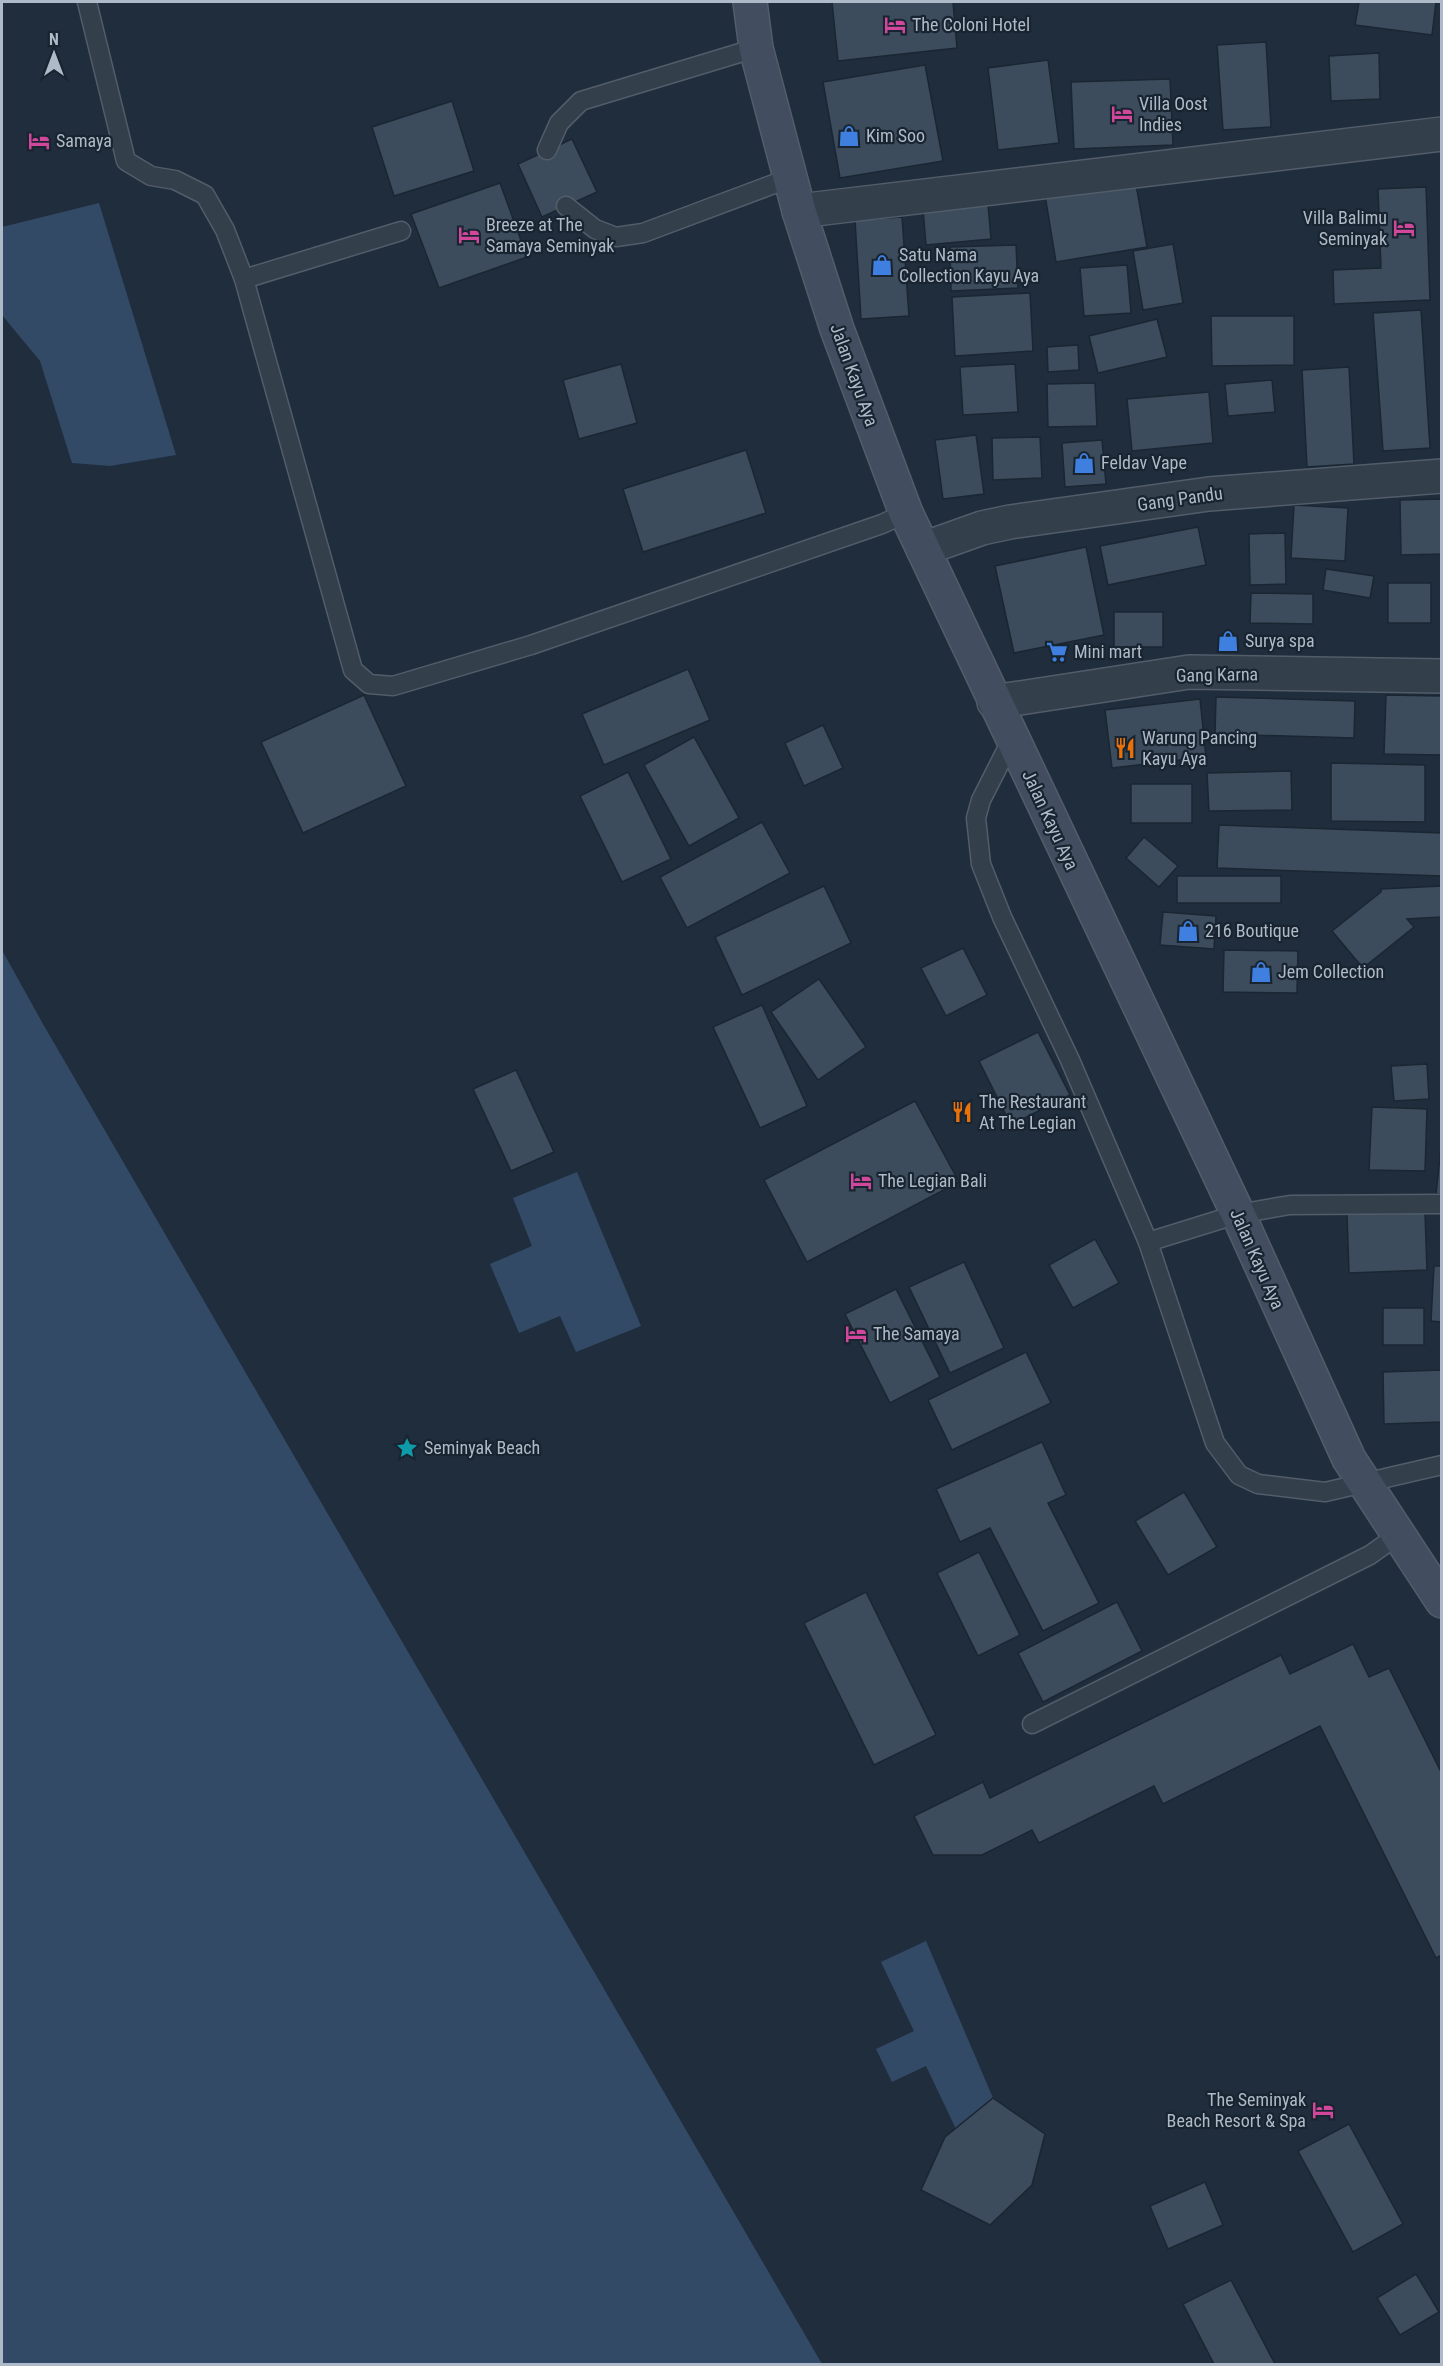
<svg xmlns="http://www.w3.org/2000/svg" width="1443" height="2366" font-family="'Roboto Condensed',sans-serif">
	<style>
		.water { fill: #324a66 }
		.building { fill: #3c4c5c; stroke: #1b2633; stroke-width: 1.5 }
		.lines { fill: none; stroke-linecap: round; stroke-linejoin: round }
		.lane-casing { stroke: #525d6a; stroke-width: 21 }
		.street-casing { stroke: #525d6a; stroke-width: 36 }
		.secondary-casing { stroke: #525d6a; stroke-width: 36 }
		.lane { stroke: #343f4c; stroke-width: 18 }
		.street { stroke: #343f4c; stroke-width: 33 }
		.secondary { stroke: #424e60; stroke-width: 33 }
		.labels { text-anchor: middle; stroke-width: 4.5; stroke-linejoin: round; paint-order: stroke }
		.poi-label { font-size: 18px; fill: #afbac8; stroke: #192431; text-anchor: start }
		.street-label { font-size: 18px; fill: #afbac8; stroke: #192431 }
	</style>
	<rect width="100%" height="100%" fill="#202d3c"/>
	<g class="water">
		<path d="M99 203 176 455 110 466 72 463 40 361 2 315V227Z"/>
		<path d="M2 950 43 1024 822 2364H2Z"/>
		<path d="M577 1172 641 1326 576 1352 560 1316 519 1333 490 1264 532 1246 513 1198Z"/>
		<path d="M926 1941 993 2098 956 2129 926 2066 892 2082 876 2049 914 2031 881 1962Z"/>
	</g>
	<g class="building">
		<path d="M832 2H953L957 48 838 61Z"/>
		<path d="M1359 2H1436L1432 35 1355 25Z"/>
		<path d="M1266 42 1271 127 1223 130 1217 45Z"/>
		<path d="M1379 53 1380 99 1331 101 1329 56Z"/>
		<path d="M1048 60 1059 143 998 150 988 68Z"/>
		<path d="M925 65 943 161 840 178 823 82Z"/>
		<path d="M1170 79 1173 145 1074 149 1071 82Z"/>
		<path d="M452 101 474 171 394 196 372 127Z"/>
		<path d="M572 139 597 192 542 217 518 164Z"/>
		<path d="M1134 173 1147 247 1056 262 1044 189Z"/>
		<path d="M500 183 527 257 439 288 411 214Z"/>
		<path d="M1426 187 1430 300 1334 304 1333 270 1381 268 1378 189Z"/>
		<path d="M987 192 991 239 926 245 922 197Z"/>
		<path d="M902 217 909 316 861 319 855 220Z"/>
		<path d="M1173 244 1183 303 1143 310 1133 251Z"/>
		<path d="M1016 245 1018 288 951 291 950 247Z"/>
		<path d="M1127 265 1131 313 1084 316 1080 268Z"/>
		<path d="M1030 293 1033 351 955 356 952 297Z"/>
		<path d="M1421 310 1430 448 1383 451 1373 313Z"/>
		<path d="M1211 316H1294V365L1212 366Z"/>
		<path d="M1157 319 1167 357 1098 373 1089 336Z"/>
		<path d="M1078 345 1079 370 1048 372 1047 347Z"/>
		<path d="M621 364 637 423 579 439 563 380Z"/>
		<path d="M1015 364 1018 412 963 415 960 367Z"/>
		<path d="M1349 367 1354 464 1307 467 1302 370Z"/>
		<path d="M1272 380 1275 412 1228 416 1225 384Z"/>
		<path d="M1095 383 1097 426 1048 427 1047 384Z"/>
		<path d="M1209 392 1213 443 1132 451 1127 399Z"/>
		<path d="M976 435 984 494 943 499 935 440Z"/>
		<path d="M1040 437 1042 478 993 480 992 438Z"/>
		<path d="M1102 440 1106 484 1065 487 1062 443Z"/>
		<path d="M746 450 766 513 643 552 623 489Z"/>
		<path d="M1442 499V554L1401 555 1400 500Z"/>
		<path d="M1294 505 1348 508 1345 561 1291 558Z"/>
		<path d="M1198 527 1206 565 1108 585 1100 546Z"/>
		<path d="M1285 533 1286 584 1250 585 1249 534Z"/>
		<path d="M1086 547 1104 635 1014 653 995 566Z"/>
		<path d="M1326 569 1374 576 1370 598 1323 590Z"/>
		<rect x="1388" y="583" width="43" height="40"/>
		<path d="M1251 593 1313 594V624L1250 623Z"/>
		<rect x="1114" y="612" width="49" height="35"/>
		<path d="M688 669 710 720 604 765 582 714Z"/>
		<path d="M364 695 406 786 303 833 261 742Z"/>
		<path d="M1386 695 1442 696V755L1384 754Z"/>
		<path d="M1216 697 1355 701 1354 738 1215 734Z"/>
		<path d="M1200 699 1206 757 1112 768 1105 710Z"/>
		<path d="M823 725 843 768 804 786 785 743Z"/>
		<path d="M694 737 739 818 689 846 644 765Z"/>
		<path d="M1331 763 1425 765V822L1331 821Z"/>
		<path d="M1291 771 1292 810 1209 811 1207 773Z"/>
		<path d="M628 772 671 859 622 882 580 796Z"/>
		<rect x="1131" y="784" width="61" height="39"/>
		<path d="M762 822 790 873 687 928 660 877Z"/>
		<path d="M1219 825 1442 833V876L1217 868Z"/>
		<path d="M1144 837 1178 866 1159 887 1126 858Z"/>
		<rect x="1177" y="876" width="104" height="27"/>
		<path d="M824 886 851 943 742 995 715 937Z"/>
		<path d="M1442 886V917L1407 919 1414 927 1363 968 1332 931 1381 892V889Z"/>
		<path d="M1163 912 1216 916 1214 949 1160 945Z"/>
		<path d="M963 948 987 995 946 1016 921 968Z"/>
		<path d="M1224 950 1298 951 1297 993 1223 992Z"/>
		<path d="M819 979 866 1047 818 1080 771 1012Z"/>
		<path d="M762 1005 807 1106 760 1128 713 1027Z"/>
		<path d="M1038 1032 1070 1095 1011 1125 979 1061Z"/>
		<path d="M1427 1064 1429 1099 1394 1101 1391 1066Z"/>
		<path d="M516 1070 554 1152 511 1171 473 1089Z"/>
		<path d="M915 1101 959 1182 807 1262 764 1180Z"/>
		<path d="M1372 1107 1427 1109 1425 1171 1369 1170Z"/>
		<path d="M1442 1138V1194H1436Z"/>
		<path d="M1425 1213 1427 1270 1349 1273 1347 1214Z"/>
		<path d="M1095 1239 1119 1283 1073 1308 1049 1265Z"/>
		<path d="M964 1262 1004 1348 950 1373 909 1287Z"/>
		<path d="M1434 1266H1442V1322L1431 1321Z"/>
		<path d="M896 1289 940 1377 890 1403 845 1314Z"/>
		<rect x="1383" y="1308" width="41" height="37"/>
		<path d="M1026 1352 1051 1403 952 1450 928 1400Z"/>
		<path d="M1442 1370V1422L1384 1424 1383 1372Z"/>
		<path d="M1042 1442 1066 1495 1048 1503 1099 1603 1043 1631 990 1528 960 1542 936 1489Z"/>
		<path d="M1184 1492 1217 1547 1168 1575 1135 1521Z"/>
		<path d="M979 1552 1020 1635 978 1656 937 1573Z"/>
		<path d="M866 1592 936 1735 874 1765 804 1623Z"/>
		<path d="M1117 1602 1142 1651 1043 1702 1018 1653Z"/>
		<path d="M1353 1644 1369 1677 1389 1668 1442 1774V1955L1436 1958 1320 1726 1163 1804 1154 1786 1039 1843 1032 1830 982 1855H933L914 1816 983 1782 990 1798 1281 1655 1290 1674Z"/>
		<path d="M993 2098 1045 2134 1032 2185 990 2225 921 2190 945 2137Z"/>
		<path d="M1349 2124 1403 2224 1353 2252 1298 2151Z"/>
		<path d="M1205 2182 1223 2225 1168 2249 1150 2206Z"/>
		<path d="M1416 2274 1439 2312 1400 2335 1377 2298Z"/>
		<path d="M1231 2280 1275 2364H1214L1183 2304Z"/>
	</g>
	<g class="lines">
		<defs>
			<g id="lane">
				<path d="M87 2 126 161 151 176 175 180 205 195 225 230 244 279 353 670 369 684 393 686 531 645 882 524 906 513"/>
				<path d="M547 150 559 123 581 101 756 48"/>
				<path d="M566 206 595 229 616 237 643 233 790 178"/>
				<path d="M244 279 401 231"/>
				<path d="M1012 739 981 800 976 818 981 864 1002 917 1070 1060 1148 1242 1215 1443 1239 1475 1258 1484 1325 1492 1442 1465"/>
				<path d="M1148 1242 1238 1214 1290 1205 1442 1204"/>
				<path d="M1032 1724 1370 1555 1398 1535"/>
			</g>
			<g id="street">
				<path d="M799 211 1442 134"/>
				<path d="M923 549 982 528 1010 522 1209 494 1442 476"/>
				<path d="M994 702 1189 672 1442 676"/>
			</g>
			<path id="secondary" d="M750 2 756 48 799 211 837 329 906 513 1238 1214 1349 1459 1442 1601"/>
		</defs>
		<use href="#lane" class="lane-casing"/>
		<use href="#street" class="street-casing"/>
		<use href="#secondary" class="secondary-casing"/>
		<use href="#lane" class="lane"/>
		<use href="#street" class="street"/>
		<use href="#secondary" class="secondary"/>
	</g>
	<defs>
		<symbol id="hotel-bare" viewBox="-9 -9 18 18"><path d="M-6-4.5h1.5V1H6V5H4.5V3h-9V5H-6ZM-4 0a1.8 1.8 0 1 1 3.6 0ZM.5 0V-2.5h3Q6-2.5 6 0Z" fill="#d1479c" stroke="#192431" stroke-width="2.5" paint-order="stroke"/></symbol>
		<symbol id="shop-bare" viewBox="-9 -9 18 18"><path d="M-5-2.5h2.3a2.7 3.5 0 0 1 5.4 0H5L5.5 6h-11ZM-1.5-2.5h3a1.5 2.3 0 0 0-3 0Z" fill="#3f7fe0" stroke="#192431" stroke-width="2.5" paint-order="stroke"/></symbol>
		<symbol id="supermarket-bare" viewBox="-9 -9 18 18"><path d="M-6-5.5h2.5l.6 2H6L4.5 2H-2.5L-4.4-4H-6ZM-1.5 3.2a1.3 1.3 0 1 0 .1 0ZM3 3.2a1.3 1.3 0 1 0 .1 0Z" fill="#3f7fe0" stroke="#192431" stroke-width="2.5" paint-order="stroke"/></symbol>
		<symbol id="restaurant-bare" viewBox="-9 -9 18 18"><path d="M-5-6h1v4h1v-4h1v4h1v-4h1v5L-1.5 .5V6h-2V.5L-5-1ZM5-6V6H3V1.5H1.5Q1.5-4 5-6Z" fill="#e8710a" stroke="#192431" stroke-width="2.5" paint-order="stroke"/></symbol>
		<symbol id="sight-bare" viewBox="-9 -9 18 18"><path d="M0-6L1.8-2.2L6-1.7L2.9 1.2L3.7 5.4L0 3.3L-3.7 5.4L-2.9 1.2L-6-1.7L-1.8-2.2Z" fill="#0f9aa8" stroke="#192431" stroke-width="2.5" paint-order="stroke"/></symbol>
	</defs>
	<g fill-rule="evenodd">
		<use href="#hotel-bare" x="880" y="10" width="30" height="30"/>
		<use href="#hotel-bare" x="1107" y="99" width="30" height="30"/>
		<use href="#shop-bare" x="834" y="121" width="30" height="30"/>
		<use href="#hotel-bare" x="24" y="126" width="30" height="30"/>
		<use href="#hotel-bare" x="1389" y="213" width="30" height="30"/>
		<use href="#hotel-bare" x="454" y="220" width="30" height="30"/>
		<use href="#shop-bare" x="867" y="250" width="30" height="30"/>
		<use href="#shop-bare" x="1069" y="448" width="30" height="30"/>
		<use href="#shop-bare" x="1213" y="626" width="30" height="30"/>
		<use href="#supermarket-bare" x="1042" y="637" width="30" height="30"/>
		<use href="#restaurant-bare" x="1110" y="733" width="30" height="30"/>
		<use href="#shop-bare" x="1173" y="916" width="30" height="30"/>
		<use href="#shop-bare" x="1246" y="957" width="30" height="30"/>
		<use href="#restaurant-bare" x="947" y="1097" width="30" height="30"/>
		<use href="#hotel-bare" x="846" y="1166" width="30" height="30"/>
		<use href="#hotel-bare" x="841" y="1319" width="30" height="30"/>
		<use href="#sight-bare" x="392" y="1433" width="30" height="30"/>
		<use href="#hotel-bare" x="1308" y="2095" width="30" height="30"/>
	</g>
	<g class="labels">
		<g class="poi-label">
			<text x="912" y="31">The Coloni Hotel</text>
			<text x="1139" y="110">Villa Oost<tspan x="1139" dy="21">Indies</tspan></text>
			<text x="866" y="142">Kim Soo</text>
			<text x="56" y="147">Samaya</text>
			<text x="1387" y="224" text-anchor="end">Villa Balimu<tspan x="1387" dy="21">Seminyak</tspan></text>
			<text x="486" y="231">Breeze at The<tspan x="486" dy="21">Samaya Seminyak</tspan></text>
			<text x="899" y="261">Satu Nama<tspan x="899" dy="21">Collection Kayu Aya</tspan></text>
			<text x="1101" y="469">Feldav Vape</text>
			<text x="1245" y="647">Surya spa</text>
			<text x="1074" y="658">Mini mart</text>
			<text x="1142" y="744">Warung Pancing<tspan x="1142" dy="21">Kayu Aya</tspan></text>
			<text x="1205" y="937">216 Boutique</text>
			<text x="1278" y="978">Jem Collection</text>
			<text x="979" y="1108">The Restaurant<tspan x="979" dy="21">At The Legian</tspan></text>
			<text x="878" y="1187">The Legian Bali</text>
			<text x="873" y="1340">The Samaya</text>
			<text x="424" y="1454">Seminyak Beach</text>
			<text x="1306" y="2106" text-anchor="end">The Seminyak<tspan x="1306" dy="21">Beach Resort &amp; Spa</tspan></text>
		</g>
		<g class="street-label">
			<text transform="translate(854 375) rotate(70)" y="6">Jalan Kayu Aya</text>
			<text transform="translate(1180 499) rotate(-8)" y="6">Gang Pandu</text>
			<text transform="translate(1217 675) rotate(-1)" y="6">Gang Karna</text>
			<text transform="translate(1050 820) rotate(65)" y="6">Jalan Kayu Aya</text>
			<text transform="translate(1257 1259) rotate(66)" y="6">Jalan Kayu Aya</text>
		</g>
	</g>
	<rect width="1443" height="2366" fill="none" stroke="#afbac8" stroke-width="6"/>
	<g transform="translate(54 54)" stroke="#192431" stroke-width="4.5" paint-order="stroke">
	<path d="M0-4.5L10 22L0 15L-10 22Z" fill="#afbac8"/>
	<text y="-9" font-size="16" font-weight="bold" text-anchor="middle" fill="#afbac8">N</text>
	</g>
</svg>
